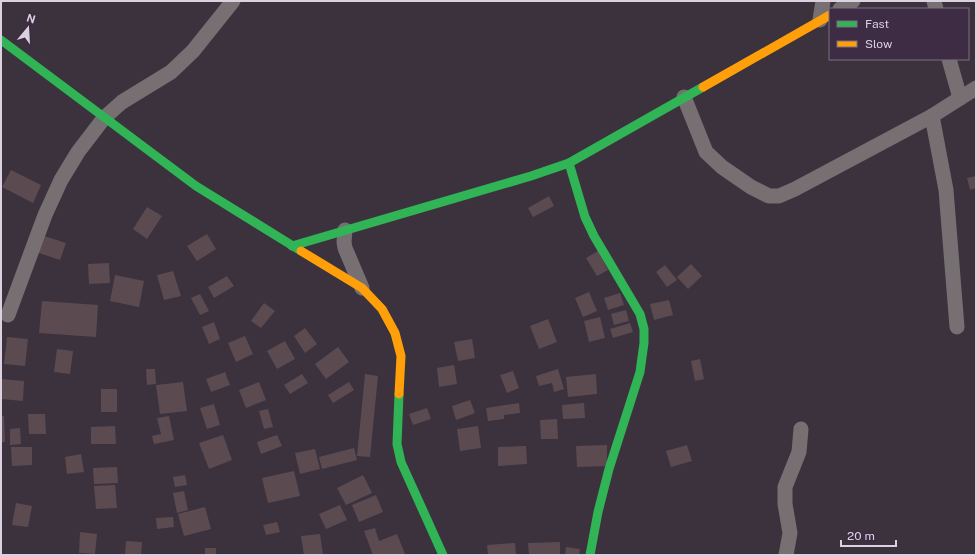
<svg xmlns="http://www.w3.org/2000/svg" width="977" height="556" font-family="'Public Sans',sans-serif">
	<style>
		.building { fill: #5c4a51 }
		.lines { fill: none; stroke-linecap: round; stroke-linejoin: round }
		.street { stroke: #767072; stroke-width: 15 }
		.fast { stroke: #30b455; stroke-width: 9 }
		.slow { stroke: #ff9f0a; stroke-width: 9 }
	</style>
	<rect width="100%" height="100%" fill="#3b323e"/>
	<g class="building">
		<path d="M11 170 41 185 33 203 2 187Z"/>
		<path d="M976 176V188L970 190 967 178Z"/>
		<path d="M549 196 554 206 533 217 528 208Z"/>
		<path d="M147 207 162 216 147 239 133 229Z"/>
		<path d="M207 234 216 249 197 261 187 246Z"/>
		<path d="M41 235 66 243 60 260 36 252Z"/>
		<path d="M598 251 608 270 597 276 586 258Z"/>
		<path d="M109 263 110 283 89 284 88 264Z"/>
		<path d="M691 264 702 276 688 289 677 277Z"/>
		<path d="M665 265 677 280 667 287 656 272Z"/>
		<path d="M173 271 181 296 164 300 157 275Z"/>
		<path d="M115 275 144 281 139 307 110 301Z"/>
		<path d="M227 276 234 286 214 298 208 287Z"/>
		<path d="M589 292 597 311 583 317 575 298Z"/>
		<path d="M620 293 624 305 608 310 604 298Z"/>
		<path d="M200 294 209 311 200 315 191 298Z"/>
		<path d="M669 300 673 315 654 320 650 304Z"/>
		<path d="M42 301 98 305 96 337 39 333Z"/>
		<path d="M264 303 275 311 261 328 251 321Z"/>
		<path d="M626 310 629 321 614 325 611 314Z"/>
		<path d="M600 317 605 338 589 342 584 321Z"/>
		<path d="M548 319 557 342 539 349 530 326Z"/>
		<path d="M214 322 220 339 209 344 202 327Z"/>
		<path d="M630 323 633 332 613 338 610 329Z"/>
		<path d="M305 328 317 344 305 353 294 336Z"/>
		<path d="M245 336 253 354 236 362 228 343Z"/>
		<path d="M7 337 28 339 25 366 4 364Z"/>
		<path d="M472 339 475 358 458 361 454 342Z"/>
		<path d="M285 341 295 359 277 369 267 351Z"/>
		<path d="M338 347 349 362 326 379 315 364Z"/>
		<path d="M57 349 73 351 70 374 54 372Z"/>
		<path d="M700 359 704 379 695 381 691 361Z"/>
		<path d="M454 365 457 384 439 387 437 368Z"/>
		<path d="M146 369H155L156 384 147 385Z"/>
		<path d="M558 369 564 389 554 392 552 383 539 386 536 376Z"/>
		<path d="M513 371 519 388 507 393 500 375Z"/>
		<path d="M225 372 230 385 211 392 206 379Z"/>
		<path d="M302 374 308 383 290 394 284 385Z"/>
		<path d="M365 374 378 376 370 457 357 456Z"/>
		<path d="M596 374 597 394 568 397 566 377Z"/>
		<path d="M1 379 24 381 23 401 1 399Z"/>
		<path d="M183 382 187 411 160 414 156 385Z"/>
		<path d="M259 382 266 400 246 408 239 390Z"/>
		<path d="M349 382 354 390 333 403 328 395Z"/>
		<rect x="101" y="389" width="16" height="23"/>
		<path d="M470 400 475 413 456 420 452 406Z"/>
		<path d="M519 403 520 413 504 415V419L488 421 486 408Z"/>
		<path d="M584 403 585 418 563 419 562 405Z"/>
		<path d="M214 404 220 425 207 429 200 408Z"/>
		<path d="M427 408 431 419 413 425 409 414Z"/>
		<path d="M268 409 273 427 264 429 259 411Z"/>
		<path d="M28 414H45L46 434H29Z"/>
		<path d="M1 416H4L5 442H1Z"/>
		<path d="M169 416 174 440 154 444 152 436 161 434 157 418Z"/>
		<path d="M557 419 558 439H541L540 420Z"/>
		<path d="M115 426 116 444H91V427Z"/>
		<path d="M478 426 481 448 460 451 457 429Z"/>
		<path d="M20 428 21 444 10 445V429Z"/>
		<path d="M223 435 232 460 209 469 199 443Z"/>
		<path d="M277 435 282 446 261 454 257 442Z"/>
		<path d="M607 445V466L577 467 576 446Z"/>
		<path d="M687 445 692 461 671 467 666 451Z"/>
		<path d="M526 446 527 464 498 466V447Z"/>
		<path d="M11 447H32V465L12 466Z"/>
		<path d="M354 448 357 460 322 469 319 457Z"/>
		<path d="M315 449 320 469 300 474 295 453Z"/>
		<path d="M81 454 84 472 67 474 65 457Z"/>
		<path d="M117 467 118 483 94 484 93 468Z"/>
		<path d="M294 471 300 496 268 503 262 478Z"/>
		<path d="M185 475 187 485 175 487 173 477Z"/>
		<path d="M363 475 372 493 346 505 337 488Z"/>
		<path d="M115 485 117 508 96 509 94 486Z"/>
		<path d="M184 491 188 510 177 513 173 493Z"/>
		<path d="M376 495 383 512 359 522 352 505Z"/>
		<path d="M16 503 32 506 28 527 12 525Z"/>
		<path d="M340 505 347 520 326 529 319 514Z"/>
		<path d="M205 507 211 529 184 536 178 514Z"/>
		<path d="M173 517 174 527 157 529 156 518Z"/>
		<path d="M277 522 280 532 266 535 263 525Z"/>
		<path d="M375 528 379 541 397 534 405 554 373 555 364 531Z"/>
		<path d="M80 532 97 534 95 554 79 553Z"/>
		<path d="M320 534 323 555H304L301 536Z"/>
		<path d="M126 541 142 542 141 555H125Z"/>
		<path d="M560 542V555H529L528 543Z"/>
		<path d="M515 543 516 555H488L487 545Z"/>
		<path d="M566 547 580 549 579 555H565Z"/>
		<rect x="205" y="548" width="11" height="7"/>
	</g>
	<g class="lines">
		<g class="street">
			<path d="M934 1 936 9"/>
			<path d="M840 9 853 1"/>
			<path d="M820 20 823 1"/>
			<path d="M949 59 960 98"/>
			<path d="M684 97 706 152 722 167 751 187 769 196H779L795 189 932 116 976 88"/>
			<path d="M932 116 946 190 957 327"/>
			<path d="M345 230 344 242 345 248 362 288"/>
			<path d="M8 315 45 215 61 180 78 152 104 118 122 102 171 72 193 51 233 1"/>
			<path d="M786 555 790 533 785 504V487L799 452 801 429"/>
		</g>
		<g class="fast">
			<path d="M1 40 196 186 301 251"/>
			<path d="M569 163 585 217 594 236 640 314 644 329V343L640 372 609 469 598 512 590 555"/>
			<path d="M292 246 531 176 569 163 703 87"/>
			<path d="M399 394 397 444 401 462 443 555"/>
		</g>
		<g class="slow">
			<path d="M703 87 830 15"/>
			<path d="M301 251 362 288 382 309 395 333 401 356 399 394"/>
		</g>
	</g>
	<rect width="977" height="556" fill="none" stroke="#dbd1e0" stroke-width="4"/>
	<rect x="829" y="8" width="140" height="52" fill="#3d2c44" stroke="#7c6e82"/>
	<rect x="837" y="21" width="20" height="6" fill="#30b455" stroke="#7c6e82"/>
	<text x="865" y="28" font-size="12" fill="#dbd1e0">Fast</text>
	<rect x="837" y="41" width="20" height="6" fill="#ff9f0a" stroke="#7c6e82"/>
	<text x="865" y="48" font-size="12" fill="#dbd1e0">Slow</text>
	<g transform="translate(28 28) rotate(18)" stroke="#3d2c44" stroke-width="3" paint-order="stroke">
	<path d="M0-3L7 15L0 10L-7 15Z" fill="#dbd1e0"/>
	<text y="-6" font-size="11" font-weight="bold" text-anchor="middle" fill="#dbd1e0">N</text>
	</g>
	<path d="M841 540v6h55v-6" fill="none" stroke="#dbd1e0" stroke-width="2"/>
	<text x="847" y="540" font-size="12" fill="#dbd1e0" stroke="#3d2c44" stroke-width="3" paint-order="stroke">20 m</text>
</svg>
